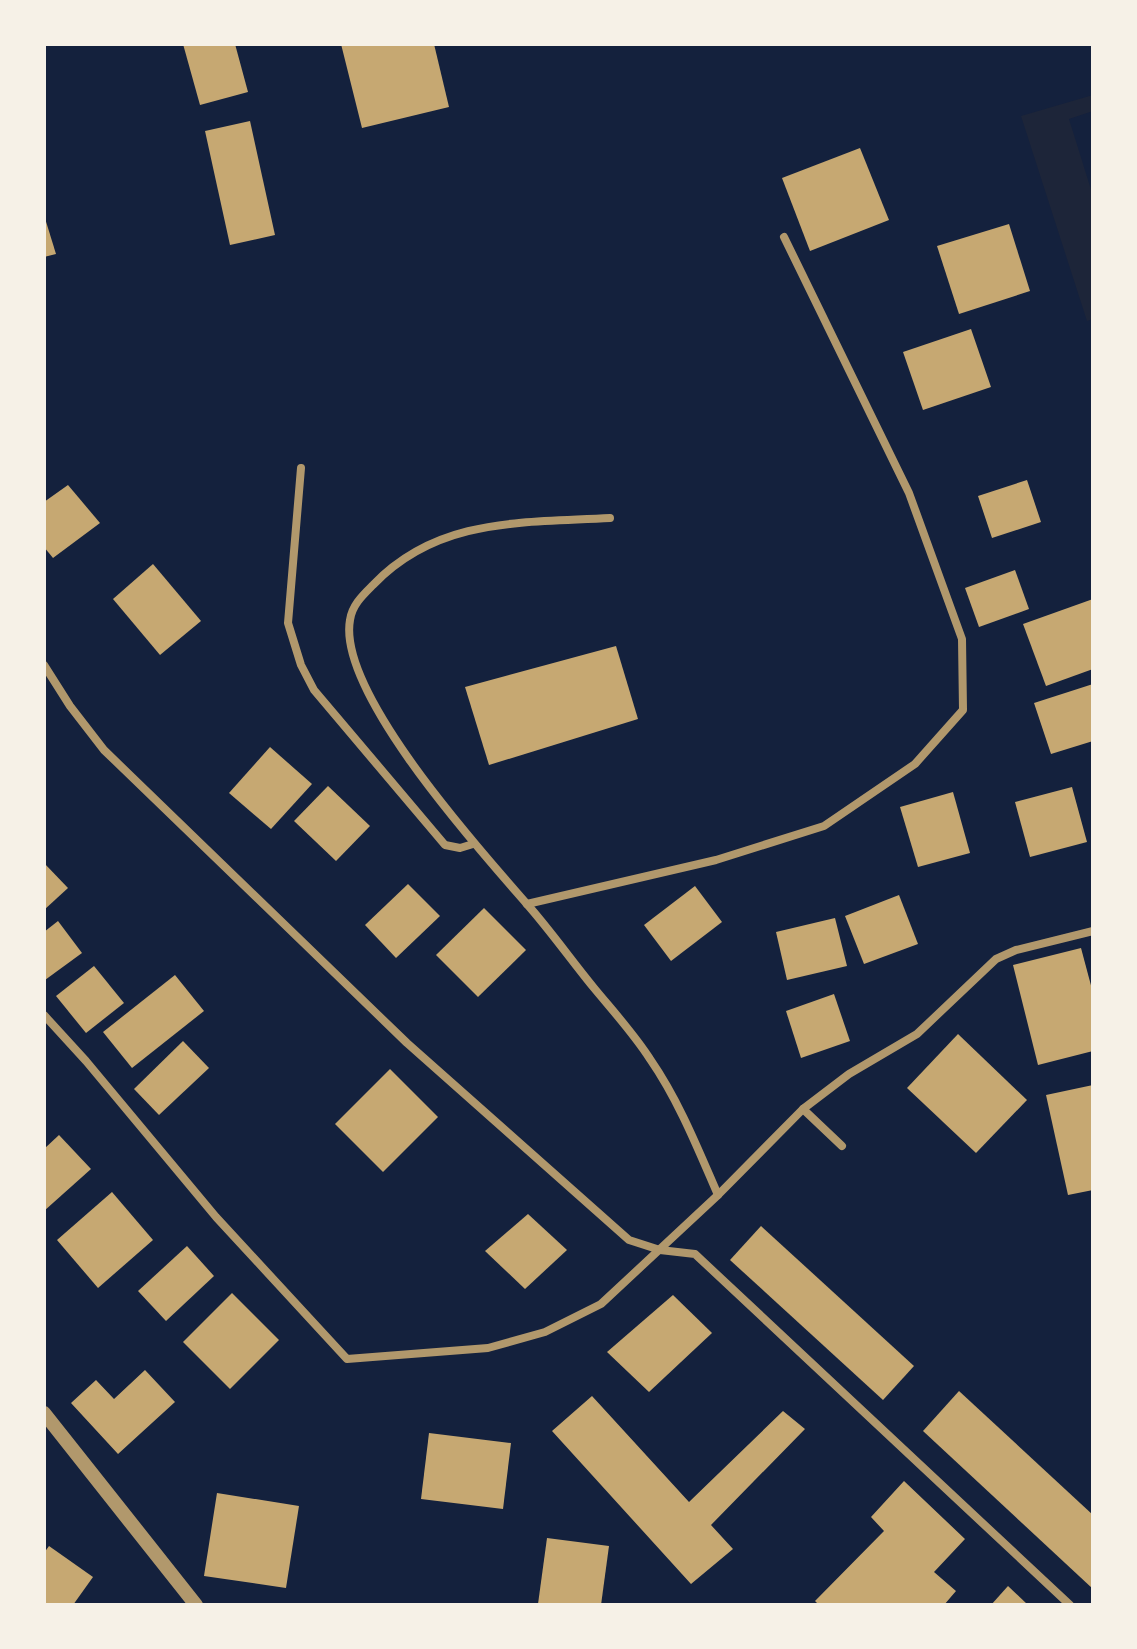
<svg xmlns="http://www.w3.org/2000/svg" width="1137" height="1649" font-family="Arial,sans-serif">
	<style>
		.green { fill: #1d2539 }
		.building { fill: #c6a872 }
		.lines { fill: none; stroke-linecap: round; stroke-linejoin: round }
		.minor { stroke: #b1986c; stroke-width: 8 }
		.tertiary { stroke: #b1986c; stroke-width: 14 }
	</style>
	<rect width="100%" height="100%" fill="#14213d"/>
	<path class="green" d="M1093 95V111L1069 119 1093 196V319L1087 321 1021 116Z"/>
	<g class="building">
		<path d="M183 44H235L248 92 200 105Z"/>
		<path d="M341 44H434L449 107 362 128Z"/>
		<path d="M250 121 275 235 230 245 205 131Z"/>
		<path d="M860 148 889 220 810 251 782 178Z"/>
		<path d="M44 215 56 254 44 257Z"/>
		<path d="M1009 224 1030 291 959 314 937 246Z"/>
		<path d="M971 329 991 387 923 410 903 352Z"/>
		<path d="M1027 480 1041 522 992 538 978 496Z"/>
		<path d="M68 485 100 523 53 558 44 547V502Z"/>
		<path d="M153 564 201 621 160 655 113 599Z"/>
		<path d="M1015 570 1029 609 979 627 965 588Z"/>
		<path d="M1093 599V669L1046 686 1023 624Z"/>
		<path d="M616 646 638 719 489 765 465 687Z"/>
		<path d="M1093 684V741L1051 754 1034 703Z"/>
		<path d="M270 747 312 784 271 829 229 793Z"/>
		<path d="M328 786 370 826 336 861 294 821Z"/>
		<path d="M1072 787 1087 842 1030 857 1015 802Z"/>
		<path d="M953 792 970 853 918 867 900 807Z"/>
		<path d="M44 863 68 888 44 910Z"/>
		<path d="M408 884 440 916 396 958 365 925Z"/>
		<path d="M695 886 722 922 671 961 644 925Z"/>
		<path d="M899 895 918 944 864 964 845 916Z"/>
		<path d="M484 908 526 950 478 997 436 955Z"/>
		<path d="M835 918 847 966 787 980 776 932Z"/>
		<path d="M58 921 82 953 45 980 44 932Z"/>
		<path d="M1081 948 1093 993V1051L1038 1065 1013 965Z"/>
		<path d="M94 966 124 1003 86 1033 56 996Z"/>
		<path d="M175 975 204 1011 132 1068 103 1032Z"/>
		<path d="M834 994 850 1041 801 1058 786 1011Z"/>
		<path d="M958 1034 1027 1100 976 1153 907 1088Z"/>
		<path d="M183 1041 209 1068 159 1115 134 1089Z"/>
		<path d="M390 1069 438 1117 383 1172 335 1124Z"/>
		<path d="M1093 1085V1190L1068 1195 1046 1095Z"/>
		<path d="M59 1135 91 1169 44 1211V1149Z"/>
		<path d="M112 1192 153 1240 98 1288 57 1240Z"/>
		<path d="M528 1214 567 1250 525 1289 485 1251Z"/>
		<path d="M761 1226 914 1366 883 1400 730 1260Z"/>
		<path d="M187 1246 214 1276 166 1321 138 1291Z"/>
		<path d="M232 1293 279 1340 230 1389 183 1342Z"/>
		<path d="M673 1295 712 1333 649 1392 607 1352Z"/>
		<path d="M145 1370 175 1402 118 1454 71 1403 96 1380 114 1399Z"/>
		<path d="M959 1391 1093 1515V1589L923 1431Z"/>
		<path d="M592 1396 689 1502 783 1411 805 1429 711 1525 733 1549 691 1584 552 1431Z"/>
		<path d="M429 1433 511 1443 503 1509 421 1499Z"/>
		<path d="M904 1481 965 1539 934 1572 956 1591 944 1605H819L815 1601 884 1531 871 1517Z"/>
		<path d="M217 1493 299 1506 286 1588 204 1576Z"/>
		<path d="M547 1538 609 1546 601 1605 538 1604Z"/>
		<path d="M49 1546 93 1577 73 1605H44V1553Z"/>
		<path d="M1008 1586 1028 1605H991Z"/>
	</g>
	<g class="lines">
		<g class="minor">
			<path d="M301 468 288 623 301 665 314 690 445 845 460 848 473 844"/>
			<path d="M610 518C523 523 438 517 373 585 363 595 352 605 350 620 337 692 479 849 526 903 550 930 571 960 594 988 613 1011 634 1034 650 1059 679 1101 698 1149 718 1195"/>
			<path d="M44 665 70 706 104 750 407 1043 629 1240 660 1250 695 1254 1070 1605"/>
			<path d="M527 904 716 860 824 826 915 764 963 710 962 639 909 493 784 237"/>
			<path d="M44 1015 86 1061 216 1217 347 1359 488 1348 545 1332 601 1304 718 1195 803 1109 849 1074 917 1034 996 959 1016 950 1093 931"/>
			<path d="M803 1109 842 1146"/>
		</g>
		<path class="tertiary" d="M44 1413 196 1605"/>
	</g>
	<rect width="1137" height="1649" fill="none" stroke="#f6f1e7" stroke-width="92"/>
</svg>
